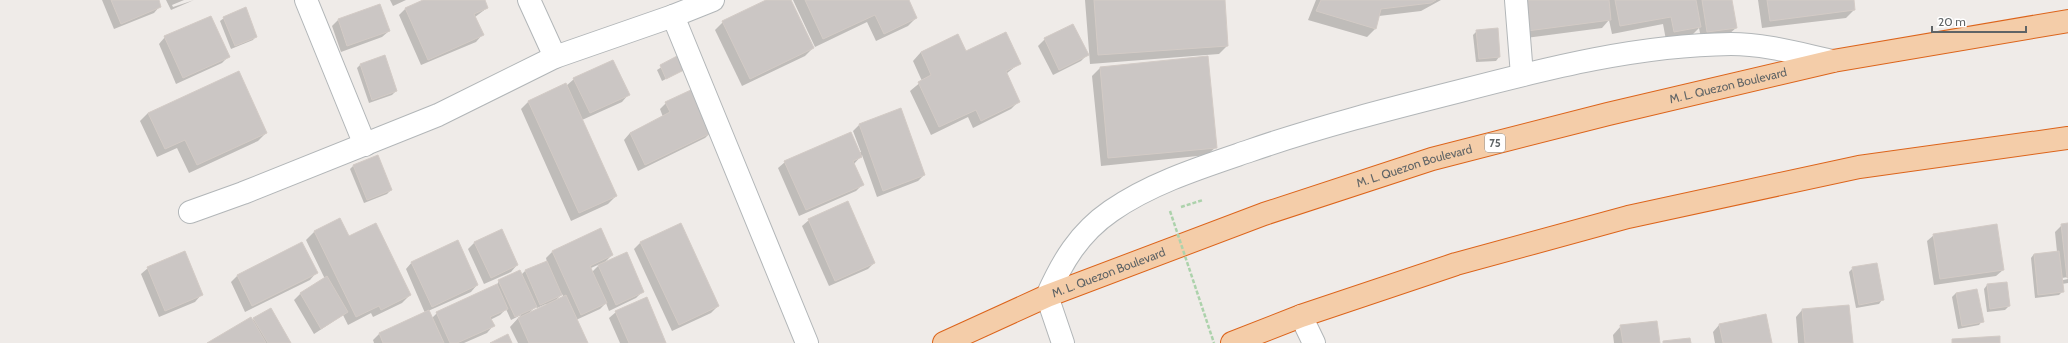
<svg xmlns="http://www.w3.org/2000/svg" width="2068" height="343" font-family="Cabin,sans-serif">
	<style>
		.shadow { fill: #0003; fill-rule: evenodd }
		.building { fill: #cbc6c4; stroke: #d3cbc6 }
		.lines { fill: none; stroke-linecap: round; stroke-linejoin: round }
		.minor-casing { stroke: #b2b6b8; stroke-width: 24 }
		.trunk-casing { stroke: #dc641b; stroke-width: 24 }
		.path { stroke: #acd2ab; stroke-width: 2.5; stroke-dasharray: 4 2; stroke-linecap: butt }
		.minor { stroke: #fff; stroke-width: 22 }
		.trunk { stroke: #f4cda9; stroke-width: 22 }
		.path-bridge { stroke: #acd2ab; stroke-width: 2.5; stroke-dasharray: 4 2; stroke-linecap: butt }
		.labels { text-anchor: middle; stroke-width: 3; stroke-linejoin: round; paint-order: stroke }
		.shield { fill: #fff; stroke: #8f9294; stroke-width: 1 }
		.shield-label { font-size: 11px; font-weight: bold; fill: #5f6466 }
		.street-label { font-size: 12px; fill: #5f6466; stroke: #fff }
	</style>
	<rect width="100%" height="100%" fill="#efebe8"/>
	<g class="shadow">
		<path d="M102 0H157L160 6 154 13 114 29Z"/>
		<path d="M166 0H184L172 5 173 7 194 0 171 10Z"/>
		<path d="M390 0H406L393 6Z"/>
		<path d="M425 0H484L487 8 475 17 482 35 476 42 421 65 399 15 406 8Z"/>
		<path d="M768 0H790L813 48 805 56 742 86 715 30 723 22Z"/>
		<path d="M793 0H908L916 18 908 26 876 41 867 22 815 47Z"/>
		<path d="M1085 0H1224L1227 46 1219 54 1206 55 1216 147 1207 155 1101 166 1092 76 1100 68 1206 57V55L1090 64Z"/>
		<path d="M1316 0H1441L1421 11 1379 16 1376 28 1367 37 1308 20Z"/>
		<path d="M1513 0H1731L1736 28 1729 34 1701 38 1699 28 1692 35 1666 40 1663 24 1612 34 1609 20 1602 28 1519 39Z"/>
		<path d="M1758 0H1853L1854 10 1846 18 1762 28Z"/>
		<path d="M224 18 256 36 253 40 231 49 220 21Z"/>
		<path d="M338 20 389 31 382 37 341 52 332 26Z"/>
		<path d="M1497 29 1499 57 1496 61 1476 62 1473 35 1477 31Z"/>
		<path d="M957 35 966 52 1020 63 1006 74 1019 101 1011 109 973 128 968 117 931 135 910 91 922 81 913 61 921 52Z"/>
		<path d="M165 37 228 57 222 63 176 84 159 44Z"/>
		<path d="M1045 39 1087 55 1081 61 1053 75 1038 46Z"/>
		<path d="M679 56 685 69 662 81 657 70Z"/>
		<path d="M360 65 396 91 392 95 369 103 357 68Z"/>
		<path d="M574 79 628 95 622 102 582 120 616 196 608 204 571 221 521 109 529 101 566 86Z"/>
		<path d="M666 103 712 131 705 138 638 171 624 140 630 133 663 117 660 109Z"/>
		<path d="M148 113 266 133 258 141 189 173 177 148 157 157 140 121Z"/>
		<path d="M859 125 924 175 918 181 877 197 862 155 854 164 862 185 856 191 799 216 778 168 785 162 861 152 853 131Z"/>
		<path d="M354 165 391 190 387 194 364 203 350 169Z"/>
		<path d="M340 219 349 237 410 295 402 303 373 317 371 313 348 325 343 315 314 334 294 300 300 294 325 279 306 240 314 232Z"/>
		<path d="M809 220 874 263 868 269 829 286 802 226Z"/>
		<path d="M2068 224V277L2062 278 2063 280 2068 279V283L2062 284 2063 291 2059 295 2035 298 2031 258 2034 254 2057 252 2055 232 2062 225Z"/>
		<path d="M1934 235 2003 270 1996 276 1934 285 1927 241Z"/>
		<path d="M475 242 517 265 511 272 484 284 468 249Z"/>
		<path d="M641 242 718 306 711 313 672 331 634 249Z"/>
		<path d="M302 244 316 273 310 280 245 312 231 282 237 276Z"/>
		<path d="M552 252 612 255 604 263 643 291 636 298 609 311 606 303 600 309 576 320 587 343H518L510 327 521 315 511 320 506 309 500 315 490 320 493 326 487 333 464 343H374L373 340 379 334 425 313 406 269 412 262 477 285 471 292 428 311 432 318 437 313 496 286 499 281 521 275 525 271 547 262 546 258ZM600 264 592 272 591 268ZM562 294 564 298 555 301ZM546 304 547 305 529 313 536 306 537 308Z"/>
		<path d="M148 268 201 295 195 302 159 317 141 274Z"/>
		<path d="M1853 268 1882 300 1879 304 1856 308 1849 272Z"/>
		<path d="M1987 285 2009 306 2005 310 1987 312 1984 289Z"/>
		<path d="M1977 290 1982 321 1979 325 1958 329 1952 297 1956 293Z"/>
		<path d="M1802 310 1852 343H1798L1796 317Z"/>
		<path d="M616 312 665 343H620L609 318Z"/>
		<path d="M254 319 290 343H209L252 321Z"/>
		<path d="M1719 325 1771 343H1715L1713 332Z"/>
		<path d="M1621 326 1659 343H1614L1613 335Z"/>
	</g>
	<g class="building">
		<path d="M111 0H159L161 7 121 24Z"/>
		<path d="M423 0H485L488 8 474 14 484 35 428 60 405 8Z"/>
		<path d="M766 0H791L814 48 750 79 722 21Z"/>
		<path d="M805 0H909L917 18 884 34 875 15 823 39Z"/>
		<path d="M1094 0H1225L1228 46 1098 55Z"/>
		<path d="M1321 0H1436L1431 3 1381 9 1376 29 1316 11Z"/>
		<path d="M1522 0H1609L1611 20 1527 31Z"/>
		<path d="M1615 0H1696L1701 27 1674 32 1671 17 1620 26Z"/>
		<path d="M1702 0H1732L1737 28 1707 32Z"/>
		<path d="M1767 0H1854L1855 10 1770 21Z"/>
		<path d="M380 4 390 31 347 46 338 19Z"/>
		<path d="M246 7 257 37 235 46 223 17Z"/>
		<path d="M211 16 230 57 183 78 164 36Z"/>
		<path d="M1073 24 1089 55 1059 70 1044 38Z"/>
		<path d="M1498 28 1500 57 1479 59 1476 30Z"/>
		<path d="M1006 32 1021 64 1006 71 1020 102 981 121 976 110 939 127 918 82 931 75 921 52 958 34 966 51Z"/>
		<path d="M385 55 397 91 372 100 360 64Z"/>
		<path d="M679 55 686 69 666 79 660 65Z"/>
		<path d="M1208 56 1217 148 1108 158 1100 67Z"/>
		<path d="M613 60 630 95 590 113 573 78Z"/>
		<path d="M239 71 267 133 197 165 185 140 165 149 148 113Z"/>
		<path d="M566 83 617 196 579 213 528 101Z"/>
		<path d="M693 89 713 132 645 165 630 133 670 112 665 102Z"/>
		<path d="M901 108 925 175 883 191 859 124Z"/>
		<path d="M851 132 862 157 853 161 864 185 806 210 784 161Z"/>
		<path d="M378 155 392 190 367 200 353 165Z"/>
		<path d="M848 201 875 263 835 281 808 219Z"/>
		<path d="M340 218 349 236 376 223 411 295 381 310 379 306 356 317 314 231Z"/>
		<path d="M681 223 719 306 679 325 640 242Z"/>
		<path d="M2068 223V278H2067L2061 224Z"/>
		<path d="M1997 224 2004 270 1940 279 1933 234Z"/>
		<path d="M601 228 613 255 590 266 607 303 581 315 552 251Z"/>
		<path d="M502 229 518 265 491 278 474 242Z"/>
		<path d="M458 240 478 285 432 307 411 262Z"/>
		<path d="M302 242 318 273 252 306 237 275Z"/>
		<path d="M185 251 203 295 165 311 147 267Z"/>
		<path d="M2059 251 2064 292 2038 295 2034 254Z"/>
		<path d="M627 252 644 292 616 305 598 265Z"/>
		<path d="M547 261 562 295 540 305 525 270Z"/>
		<path d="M1877 263 1884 300 1859 305 1852 267Z"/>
		<path d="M520 270 537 307 515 317 498 280Z"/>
		<path d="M327 276 348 312 321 329 300 293Z"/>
		<path d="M2007 282 2010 306 1990 309 1987 284Z"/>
		<path d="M497 284 508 309 490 317 495 326 457 343H450L436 312Z"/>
		<path d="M1977 289 1984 322 1962 326 1956 293Z"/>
		<path d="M566 295 588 343H529L518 318Z"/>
		<path d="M647 297 666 343H629L615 311Z"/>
		<path d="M1849 305 1853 343H1805L1802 309Z"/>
		<path d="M271 308 291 343H268L253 318Z"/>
		<path d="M429 310 444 343H383L379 333Z"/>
		<path d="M1766 314 1772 343H1723L1719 324Z"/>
		<path d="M251 317 266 343H207Z"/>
		<path d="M1657 321 1660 343H1623L1620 325Z"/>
		<path d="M508 334 512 343H490Z"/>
		<path d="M2000 336V343H1952V339Z"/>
		<path d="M1690 338 1691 343H1663V341Z"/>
	</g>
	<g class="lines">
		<defs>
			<g id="minor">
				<path d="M306 0 365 145"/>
				<path d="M529 0 555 57"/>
				<path d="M1516 0 1522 75"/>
				<path d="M673 16 807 343"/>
				<path d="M190 212 243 193 438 115 555 57 673 16 713 0"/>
				<path d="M1301 316 1314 343"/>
				<path d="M1063 343 1047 296C1062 262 1079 233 1111 211 1151 183 1202 167 1249 151 1318 127 1389 109 1460 91 1548 68 1639 45 1731 44 1765 44 1800 54 1833 61"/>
			</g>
			<g id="trunk">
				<path id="s1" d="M944 343 1047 296 1264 214 1432 159 1608 114 1833 61 2068 21"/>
				<path d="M1232 343 1301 316 1456 264 1628 217 1859 167 2068 138"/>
			</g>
		</defs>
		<use href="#minor" class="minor-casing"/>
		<use href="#trunk" class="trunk-casing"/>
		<path class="path" d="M1181 207 1203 200"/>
		<use href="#minor" class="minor"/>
		<use href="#trunk" class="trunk"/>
		<path class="path-bridge" d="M1170 211 1214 343"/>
	</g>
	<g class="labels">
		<rect class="shield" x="1485" y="134" width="20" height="18" rx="3"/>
		<g class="shield-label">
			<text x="1495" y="147">75</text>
		</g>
		<g class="street-label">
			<text dy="4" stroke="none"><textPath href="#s1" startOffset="827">M. L. Quezon Boulevard</textPath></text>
			<text dy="4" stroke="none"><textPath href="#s1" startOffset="503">M. L. Quezon Boulevard</textPath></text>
			<text dy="4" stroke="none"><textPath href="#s1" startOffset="179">M. L. Quezon Boulevard</textPath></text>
		</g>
	</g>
	<path d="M1932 26v6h94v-6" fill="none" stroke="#5f6466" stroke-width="2"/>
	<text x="1938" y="26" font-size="12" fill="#5f6466" stroke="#ffffff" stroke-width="3" paint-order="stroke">20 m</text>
</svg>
